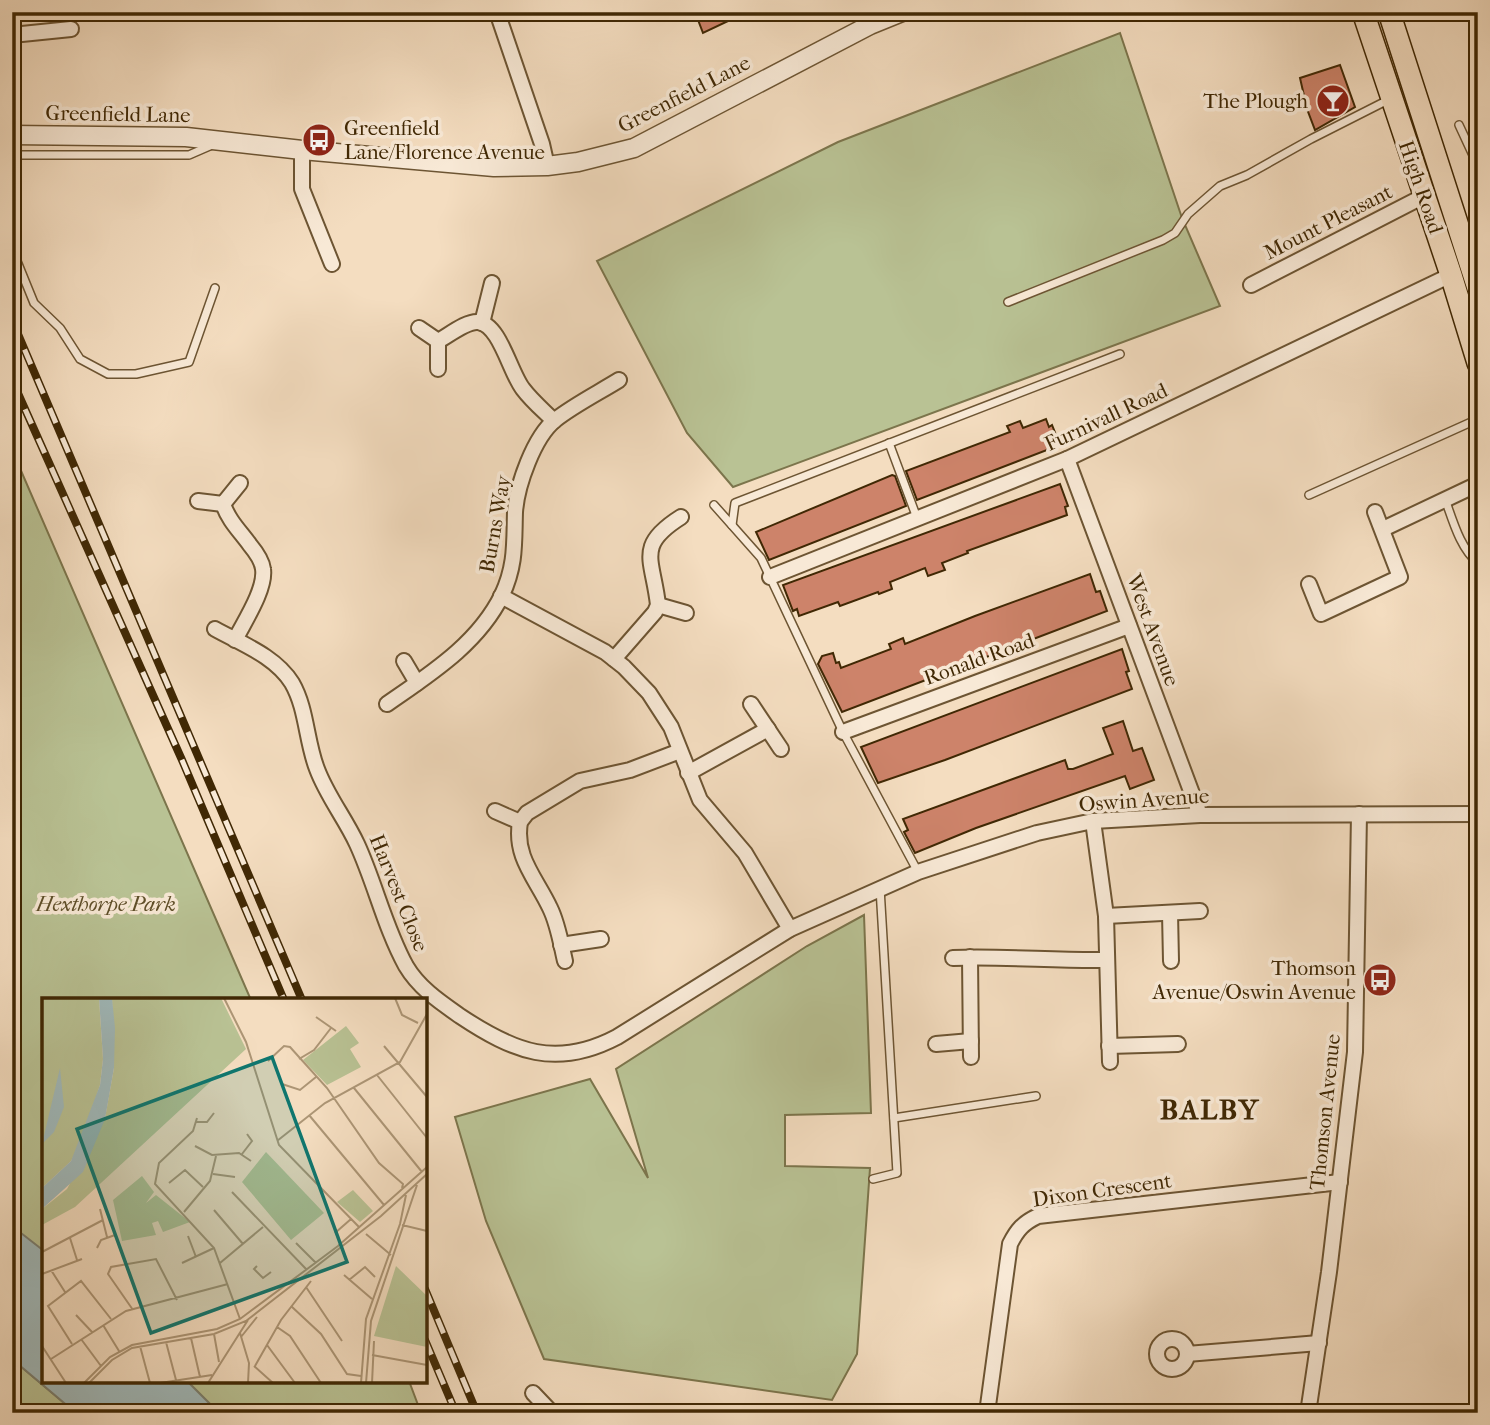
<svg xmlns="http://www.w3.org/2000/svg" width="1490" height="1425" font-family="'IM FELL French Canon',serif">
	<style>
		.green { fill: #b9c294; stroke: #7c754c; stroke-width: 2 }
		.water { fill: #a0babc; stroke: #7a8072; stroke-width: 2 }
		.building { fill: #cd836a; stroke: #402804; stroke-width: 2 }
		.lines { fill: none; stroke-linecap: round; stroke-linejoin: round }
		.service-casing { stroke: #6d5533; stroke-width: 10 }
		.minor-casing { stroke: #6d5533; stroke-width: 18 }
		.tertiary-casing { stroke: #6d5533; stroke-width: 21 }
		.primary-casing { stroke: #402804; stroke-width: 24 }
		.service { stroke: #f8e9d6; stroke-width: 7 }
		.minor { stroke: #f8e9d6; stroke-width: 14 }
		.tertiary { stroke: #f8e9d6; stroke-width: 18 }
		.primary { stroke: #f4ddc0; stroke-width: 21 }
		.rail-casing { stroke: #402804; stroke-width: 8 }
		.rail { stroke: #f8e9d6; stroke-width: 5; stroke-dasharray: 16; stroke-linecap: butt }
		.labels { text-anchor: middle; stroke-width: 7; stroke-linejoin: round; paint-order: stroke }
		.street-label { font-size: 21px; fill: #402804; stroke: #f8e9d6 }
		.poi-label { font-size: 21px; fill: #402804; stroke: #f8e9d6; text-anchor: end }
		.park-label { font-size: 21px; font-style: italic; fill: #5e4e28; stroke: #f8e9d6 }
		.district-label { font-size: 28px; font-weight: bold; letter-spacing: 2px; fill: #402804; stroke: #f8e9d6 }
		.inset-road { fill: none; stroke: #ac9575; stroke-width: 2 }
		.view { fill: #0f766e; fill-opacity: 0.15; stroke: #0f766e; stroke-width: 3.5 }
		.inset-edge { fill: none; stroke: #402804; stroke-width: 3.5 }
	</style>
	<rect width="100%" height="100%" fill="#f4ddc0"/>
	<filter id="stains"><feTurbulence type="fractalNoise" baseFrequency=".00286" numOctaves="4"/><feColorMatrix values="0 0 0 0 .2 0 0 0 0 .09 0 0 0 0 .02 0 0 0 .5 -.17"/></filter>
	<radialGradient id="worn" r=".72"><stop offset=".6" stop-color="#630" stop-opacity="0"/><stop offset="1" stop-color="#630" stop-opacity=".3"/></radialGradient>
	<g class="green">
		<path d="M1120 33 1182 218 1220 306 733 487 687 433 597 261 838 142Z"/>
		<path d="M12 450 251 1000H44V1252L12 1227Z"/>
		<path d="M864 915 871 1113 785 1115V1166L870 1168 857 1354 832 1400 544 1359 486 1221 455 1117 590 1079 648 1178 616 1069 807 946Z"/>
		<path d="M12 1359 76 1413H12Z"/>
		<path d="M187 1381H409L421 1413H219Z"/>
	</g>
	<path class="water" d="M12 1226 44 1251V1381H187L219 1413H76L12 1359Z"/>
	<g class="building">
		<path d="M695 12H747L703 33Z"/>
		<path d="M1340 65 1355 107 1315 130 1307 109 1300 78Z"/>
		<path d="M1046 419 1049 427 1052 425 1060 445 917 500 906 471 1010 432 1007 426 1020 421 1023 428Z"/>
		<path d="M892 475 895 476 906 506 769 560 756 532Z"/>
		<path d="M1060 484 1068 506 1065 507 1067 515 967 551 968 553 942 563 945 570 928 576 925 568 890 582 892 589 879 594 878 592 840 606 838 602 799 616 797 609 793 611 783 585Z"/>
		<path d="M1090 574 1096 592 1100 591 1107 611 842 712 818 664 822 656 833 653 836 663 839 662 841 668 891 649 889 644 903 638 905 644 975 616Z"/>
		<path d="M1122 649 1129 671 1126 672 1132 689 945 760 878 783 861 747Z"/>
		<path d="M1123 721 1133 751 1142 748 1154 780 1130 789 1125 776 976 828 915 853 904 832 908 830 903 819 1065 760 1068 769H1073L1113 754 1103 728Z"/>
	</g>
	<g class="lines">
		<defs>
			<g id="service">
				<path d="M1459 125 1478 166"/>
				<path d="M12 155H189L212 145"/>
				<path d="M12 249 34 303 60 328 80 359 108 374H136L189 362 215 288"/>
				<path d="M1008 302 1163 240 1175 233 1188 214 1220 186 1247 175 1311 139 1388 100"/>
				<path d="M889 443 917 518"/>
				<path d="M1309 495 1478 419"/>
				<path d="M1445 499C1453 521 1460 548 1478 563"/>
				<path d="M714 505 761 558 843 732 918 872"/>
				<path d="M732 525 735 503 1120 354"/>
				<path d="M894 1118 1036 1096"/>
				<path d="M873 1179 897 1173 880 888"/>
			</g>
			<g id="minor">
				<path d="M497 12 542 144 547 166"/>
				<path d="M12 35 71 29"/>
				<path d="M302 150V189L332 264"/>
				<path d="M1251 285 1424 196"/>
				<path d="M482 323 492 283"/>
				<path d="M419 328 438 341V369"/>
				<path d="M438 341C448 336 466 321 478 322 500 324 510 373 523 389 532 401 544 411 554 421"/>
				<path d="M1067 459 1200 815"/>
				<path d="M198 501 223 504 240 483"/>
				<path d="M223 504C229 521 239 530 250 545 255 551 262 561 263 569 266 589 244 622 235 640"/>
				<path d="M1383 529 1478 484"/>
				<path d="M770 577 1067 459 1451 275"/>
				<path d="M1309 584 1321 614 1400 577 1375 512"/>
				<path d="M501 596 605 652 624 667 649 693 671 727 700 800 745 853 790 929"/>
				<path d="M658 605 686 613"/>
				<path d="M215 629C242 644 275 656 292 683 307 709 306 741 317 769 327 796 345 818 357 844 375 883 385 928 406 966 419 988 440 1002 460 1016 514 1052 556 1069 617 1037L790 929 918 872 1037 833 1093 821 1200 815 1478 814"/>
				<path d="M614 659 655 612 658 605C653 559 635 546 681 517"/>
				<path d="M404 661 417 683"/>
				<path d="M387 704C430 674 478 644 502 595 516 565 514 543 515 512 517 485 534 437 555 420 574 405 598 393 619 380"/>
				<path d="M751 704 781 749"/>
				<path d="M843 732 1129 626"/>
				<path d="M688 773 768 729"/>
				<path d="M495 811 520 822"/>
				<path d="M1093 821 1106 916 1110 1062"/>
				<path d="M1170 913 1171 961"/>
				<path d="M1106 916 1200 911"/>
				<path d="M561 945 601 939"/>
				<path d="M970 957 971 1057"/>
				<path d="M953 958C1005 956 1055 961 1107 960"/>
				<path d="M565 961C561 944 558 924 550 908 536 878 514 857 520 822L527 813 580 781 630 770 680 751"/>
				<path d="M936 1044 971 1041"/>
				<path d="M1109 1046 1178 1044"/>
				<circle cx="1172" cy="1354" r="15"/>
				<path d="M1187 1354 1319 1343"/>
				<path d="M533 1393 552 1413"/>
				<path d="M987 1413 1010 1244C1017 1230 1023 1223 1038 1216L1340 1182"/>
				<path d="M1308 1413 1329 1272 1355 1052 1359 814"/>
			</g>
			<path id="tertiary" d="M12 135 186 137 302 150 494 167 547 166 578 162 634 148 870 25 902 12"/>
			<g id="primary">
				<path d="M1363 12 1451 275 1478 363"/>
				<path d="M1389 12 1478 288"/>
			</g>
		</defs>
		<use href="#service" class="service-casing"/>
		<use href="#minor" class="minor-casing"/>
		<use href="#tertiary" class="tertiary-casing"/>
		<use href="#primary" class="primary-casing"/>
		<use href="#service" class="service"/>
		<use href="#minor" class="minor"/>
		<use href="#tertiary" class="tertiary"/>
		<use href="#primary" class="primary"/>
		<defs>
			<g id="rail">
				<path d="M12 320 302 1000"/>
				<path d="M12 380 182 760 284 1000"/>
				<path d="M425 1289 477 1413"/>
				<path d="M425 1340 456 1413"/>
			</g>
		</defs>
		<use href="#rail" class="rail-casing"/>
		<use href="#rail" class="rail"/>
	</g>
	<defs>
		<symbol id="bar-disc" viewBox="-11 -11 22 22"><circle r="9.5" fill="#8f2418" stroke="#f8e9d6"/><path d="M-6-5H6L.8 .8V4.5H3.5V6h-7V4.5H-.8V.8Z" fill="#fff"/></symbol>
		<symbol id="bus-disc" viewBox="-11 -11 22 22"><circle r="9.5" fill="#8f2418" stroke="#f8e9d6"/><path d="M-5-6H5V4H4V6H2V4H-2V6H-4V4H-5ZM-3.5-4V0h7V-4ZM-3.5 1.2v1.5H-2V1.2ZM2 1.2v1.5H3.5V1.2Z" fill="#fff"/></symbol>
	</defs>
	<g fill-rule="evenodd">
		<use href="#bar-disc" x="1314" y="82" width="38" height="38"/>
		<use href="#bus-disc" x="300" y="121" width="38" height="38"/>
		<use href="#bus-disc" x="1361" y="961" width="38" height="38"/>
	</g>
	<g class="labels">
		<g class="street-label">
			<text transform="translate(684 94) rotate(-27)" y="7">Greenfield Lane</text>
			<text transform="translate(118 114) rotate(1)" y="7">Greenfield Lane</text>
			<text transform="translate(1421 187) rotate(71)" y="7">High Road</text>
			<text transform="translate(1328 222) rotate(-27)" y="7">Mount Pleasant</text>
			<text transform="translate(1106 417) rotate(-25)" y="7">Furnivall Road</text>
			<text transform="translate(495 524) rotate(-80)" y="7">Burns Way</text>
			<text transform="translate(1153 630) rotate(70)" y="7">West Avenue</text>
			<text transform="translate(979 659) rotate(-20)" y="7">Ronald Road</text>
			<text transform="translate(1144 800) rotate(-4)" y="7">Oswin Avenue</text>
			<text transform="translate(399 893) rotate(68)" y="7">Harvest Close</text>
			<text transform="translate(1325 1112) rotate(-84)" y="7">Thomson Avenue</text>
			<text transform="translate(1102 1190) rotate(-8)" y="7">Dixon Crescent</text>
		</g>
		<g class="poi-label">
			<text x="1308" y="108">The Plough</text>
			<text x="344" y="135" text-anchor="start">Greenfield<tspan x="344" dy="24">Lane/Florence Avenue</tspan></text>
			<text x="1356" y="975">Thomson<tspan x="1356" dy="24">Avenue/Oswin Avenue</tspan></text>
		</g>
		<g class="park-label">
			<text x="106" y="911">Hexthorpe Park</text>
		</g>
		<g class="district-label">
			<text x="1210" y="1119">BALBY</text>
		</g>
	</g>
	<g transform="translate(42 998)">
		<rect width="385" height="385" fill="#f4ddc0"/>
		<path d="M0 0H57L61 61 58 87 40 142 29 163 0 190ZM70 0H179L204 51 33 209 0 227V211L25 191 63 120 72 70ZM304 28 317 45 308 51 319 69 285 87 261 62ZM224 154 282 215 249 242 200 184ZM100 178 112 194 104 205 114 197 148 224 121 234 116 223 110 225 114 237 80 243 71 202ZM311 192 331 213 318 224 295 204ZM354 268 385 298V349L332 338Z" fill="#b9c294"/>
		<path d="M57 0H70L73 30 72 70 63 121 41 174 0 211V190L29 163 58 87 61 61ZM18 70 22 109 12 134 0 146Z" fill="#a0babc"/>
		<path class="inset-road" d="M182 0 204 44 237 147 317 229M353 0 360 17 376 25M274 19 294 33M342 48 385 99M257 61 272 52 289 30M226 63 242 48 248 49 285 90 337 165 361 186 360 190M335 77 385 140M240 86 258 92 274 79M312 90 380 174M267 117 342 207M155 120 151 133 117 165 113 186 172 250 198 321M154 124H165L172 115M235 143 283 105 358 64 385 16M153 148 170 157 197 155 209 163M200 156 210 143 205 136M171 176 193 179M127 185 143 172 161 189M190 194 265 272M58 211 65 239M172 212 201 246M142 214 168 183 174 158M360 227 385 233M293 235 309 221M324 236 349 257M146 238 154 259M28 240 35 262M254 245 274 265M55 250 59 242 73 237M0 254 61 222M140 265 172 250M178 265 221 229M215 268 212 271 221 280 229 274M9 272 23 294M0 276 40 261M302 277 330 301M307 282 323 269 333 279M264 289 300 343M249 308 279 336 305 376 319 378M91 312 66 276 69 269 114 261 135 302M34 317 50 334M61 327 77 353M235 329 248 338 279 385M198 335 207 365 206 385M172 336 177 364M199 339 215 319M149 340 158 379M39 341 59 368M124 344 134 382M30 346 6 308 39 283 69 321M225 347 253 385M0 348 24 385M98 348 108 385M330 357 385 367M9 361 84 313 186 286M212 368 231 385M213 368 239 322 269 283M42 385 68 359 90 347 175 331 198 321 296 248 385 169M47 385 70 362 90 350 172 336 204 323 339 218 385 176M118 385 170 377M166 385 206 322M319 385 324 321 358 226 364 197M324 385 329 323 375 187M330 385 332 343"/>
		<path class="view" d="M230 59 305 264 109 335 35 131Z"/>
		<rect width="385" height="385" class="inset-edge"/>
	</g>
	<rect width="1490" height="1425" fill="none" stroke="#f4ddc0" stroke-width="42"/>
	<rect x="14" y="14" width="1462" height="1397" fill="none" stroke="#402804" stroke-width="3.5"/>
	<rect x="21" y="21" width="1448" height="1383" fill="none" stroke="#402804" stroke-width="2"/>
	<rect width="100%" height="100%" filter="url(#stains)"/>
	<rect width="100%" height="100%" fill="url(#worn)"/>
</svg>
